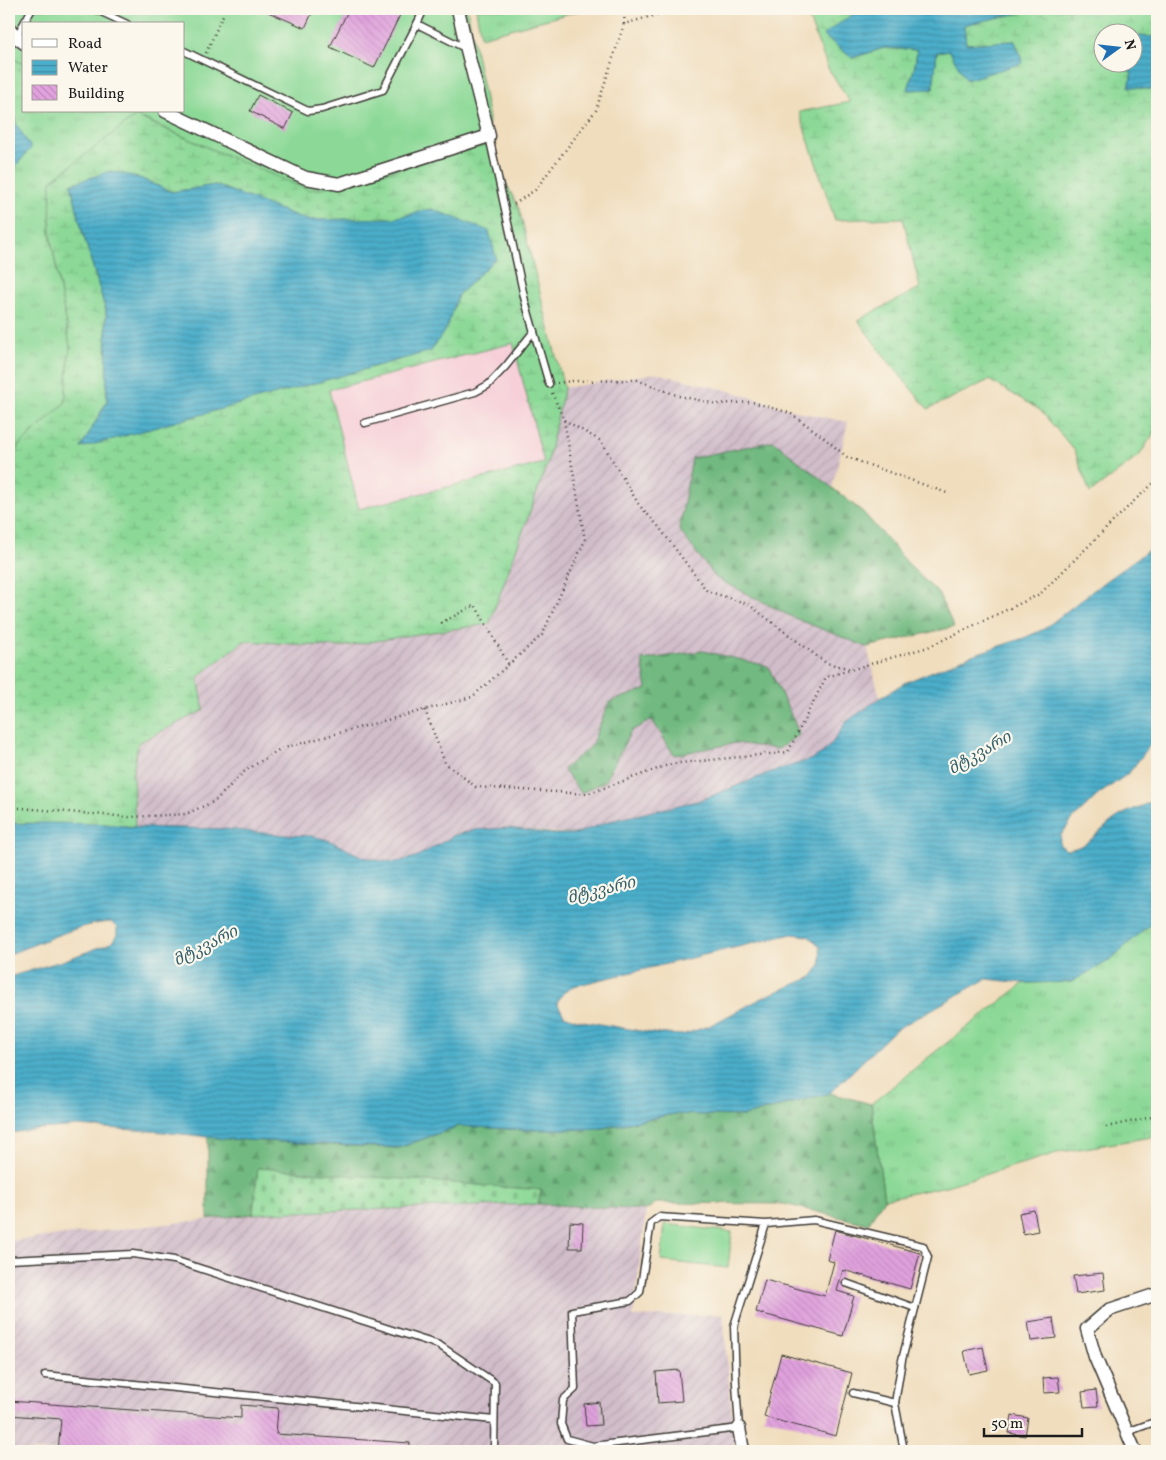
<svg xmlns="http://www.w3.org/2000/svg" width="1166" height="1460" font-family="Vollkorn,'Noto Serif Georgian',serif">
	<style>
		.built { fill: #f6cfd8 }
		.industrial { fill: url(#industrial-furrows) }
		.grass { fill: url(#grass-tufts); stroke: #547a5a }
		.forest { fill: url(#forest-firs); stroke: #466a4e }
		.wetland { fill: url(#wetland-marsh); stroke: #547a5a; fill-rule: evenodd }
		.cemetery { fill: url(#cemetery-stones); stroke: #547a5a }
		.pitch { fill: #8cd997; stroke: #547a5a }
		.water { fill: url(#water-rules); stroke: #346573; fill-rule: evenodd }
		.building { fill: url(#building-back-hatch) }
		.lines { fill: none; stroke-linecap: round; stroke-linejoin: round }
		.lane-casing { stroke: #3c3934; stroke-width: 9 }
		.street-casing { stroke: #3c3934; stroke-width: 15 }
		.path { stroke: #3c3934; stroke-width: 2.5; stroke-dasharray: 1 4; stroke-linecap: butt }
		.lane { stroke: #fff; stroke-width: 6 }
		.street { stroke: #fff; stroke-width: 12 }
		.labels { text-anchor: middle; stroke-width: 4.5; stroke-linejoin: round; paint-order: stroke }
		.water-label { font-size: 16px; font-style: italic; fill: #315e6a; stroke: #fbf7ec }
	</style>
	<defs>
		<pattern id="industrial-furrows" width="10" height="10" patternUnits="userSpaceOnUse" patternTransform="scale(1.25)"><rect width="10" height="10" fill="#d1bdca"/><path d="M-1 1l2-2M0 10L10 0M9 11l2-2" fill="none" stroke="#b3a2ad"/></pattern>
		<pattern id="grass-tufts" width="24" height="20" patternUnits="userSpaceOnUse" patternTransform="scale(1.25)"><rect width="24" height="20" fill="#8cd997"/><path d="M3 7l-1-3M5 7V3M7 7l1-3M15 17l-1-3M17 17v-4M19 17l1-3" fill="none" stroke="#78ba82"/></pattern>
		<pattern id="forest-firs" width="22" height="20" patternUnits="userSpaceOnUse" patternTransform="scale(1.25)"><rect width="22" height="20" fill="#71b980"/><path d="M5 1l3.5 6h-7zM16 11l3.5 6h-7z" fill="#619e6e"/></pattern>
		<pattern id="wetland-marsh" width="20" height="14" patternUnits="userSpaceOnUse" patternTransform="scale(1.25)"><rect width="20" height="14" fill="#8cd997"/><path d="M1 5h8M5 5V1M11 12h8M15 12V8" fill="none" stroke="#78ba82"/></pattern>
		<pattern id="cemetery-stones" width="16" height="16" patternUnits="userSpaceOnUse" patternTransform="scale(1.25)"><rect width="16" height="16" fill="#8cd997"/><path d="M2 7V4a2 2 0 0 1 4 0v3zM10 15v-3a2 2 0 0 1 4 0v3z" fill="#78ba82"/></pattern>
		<pattern id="water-rules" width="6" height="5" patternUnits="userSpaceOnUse" patternTransform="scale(1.25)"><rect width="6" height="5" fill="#4baeca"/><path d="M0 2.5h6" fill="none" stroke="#3e8da3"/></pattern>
		<pattern id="building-back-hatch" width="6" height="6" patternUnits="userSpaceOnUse" patternTransform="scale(1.25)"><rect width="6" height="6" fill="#e0a1dd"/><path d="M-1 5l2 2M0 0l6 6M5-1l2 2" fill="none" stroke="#c08abd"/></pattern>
	</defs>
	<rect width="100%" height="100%" fill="#fbf7ec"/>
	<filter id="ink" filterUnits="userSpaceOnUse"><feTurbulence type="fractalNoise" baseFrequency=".02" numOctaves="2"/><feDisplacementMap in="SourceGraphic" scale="10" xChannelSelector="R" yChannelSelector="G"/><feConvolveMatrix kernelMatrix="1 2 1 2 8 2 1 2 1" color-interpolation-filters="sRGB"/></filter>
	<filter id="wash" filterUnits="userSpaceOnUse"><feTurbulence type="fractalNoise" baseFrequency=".0096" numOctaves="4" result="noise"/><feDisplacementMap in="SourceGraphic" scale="20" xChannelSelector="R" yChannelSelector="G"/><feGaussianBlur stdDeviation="1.12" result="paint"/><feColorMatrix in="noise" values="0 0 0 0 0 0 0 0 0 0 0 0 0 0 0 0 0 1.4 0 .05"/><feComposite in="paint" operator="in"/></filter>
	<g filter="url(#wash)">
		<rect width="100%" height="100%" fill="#f0ddbd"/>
		<path class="built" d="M514 343 545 463 359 509 329 390Z"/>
		<g class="industrial">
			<path d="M656 373 730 391 803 413 848 422 832 488 773 442 716 578 794 618 867 647 880 698 846 722 833 742 824 752 812 759 771 772 701 800 610 821 575 834 508 828 455 835 418 856 398 862 381 861 361 856 344 848 285 835 225 829 135 827 133 772 138 743 203 710 198 677 244 641 341 647 405 636 489 624 547 465 564 388Z"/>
			<path d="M538 1204 646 1210 633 1317 723 1314 735 1451H9V1241L267 1213Z"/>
		</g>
		<g class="grass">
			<path d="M476 9H585L481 37Z"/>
			<path d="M9 57 24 64V111H126L136 116 51 181 50 232 70 346 65 403 9 455Z"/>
			<path d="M1157 920V1136L1061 1152 946 1186 884 1199 871 1104 930 1056 1024 983 1072 982Z"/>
		</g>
		<g class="forest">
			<path d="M773 441 863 512 913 569 938 593 954 627 867 647 794 618 716 578 679 530 692 458Z"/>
			<path d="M703 651 768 666 794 721 799 735 778 749 736 743 674 755 652 720 631 731 605 781 581 793 563 769 591 746 609 702 647 689 642 660Z"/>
			<path d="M830 1093 871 1104 884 1199 868 1224 784 1204 656 1203 646 1210 538 1204 541 1190 258 1168 253 1214 208 1219V1137L309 1144 398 1148 459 1126 525 1130 597 1129 674 1114 744 1116Z"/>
		</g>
		<g class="wetland">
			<path d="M805 9H893L853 14 852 58 884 48 917 50 915 65 908 90 933 89 937 52 1015 41 966 44 964 24 1029 11V9H1157V37L1138 36 1134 38V32H1104V62L1114 63 1116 67 1132 72 1129 87 1157 90V428L1139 456 1090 493 1075 451 1040 410 989 380 928 409 884 356 858 320 920 288 903 218 835 220 799 112 850 102 828 68Z"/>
			<path d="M136 116 227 156 339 184 487 145 519 209 564 388 547 465 489 624 405 636 341 647 244 641 198 677 204 710 138 743 133 772 135 827 105 824 9 823V455L65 403 70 346 50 232 51 181ZM137 177 172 192 215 185 307 220 394 218 432 209 496 258 458 295 447 327 82 447 107 401 106 311 82 230 71 184ZM513 343 544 463 359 509 329 390Z"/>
		</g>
		<path class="cemetery" d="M258 1168 541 1190 538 1204 267 1213 253 1214Z"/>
		<g class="pitch">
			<path d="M9 9H467L489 119 487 145 339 184 309 190 227 156 126 111H184V24H24V64L9 57Z"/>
			<path d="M665 1224 732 1232 728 1268 661 1261Z"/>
		</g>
		<g class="water">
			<path d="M893 9H1029V11L964 25 966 44 1015 41 1023 63 966 80 949 50 937 52 933 89 908 90 915 65 917 50 884 48 852 58 823 35 853 14Z"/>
			<path d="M1138 36 1157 37V90L1129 87 1132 72 1116 67 1114 63 1134 62V38Z"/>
			<path d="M9 106 17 125 31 148 16 166 9 165Z"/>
			<path d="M110 171 137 177 172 192 215 185 307 220 394 218 432 209 489 231 496 258 458 295 447 327 431 351 81 448 107 401 106 311 82 230 71 184Z"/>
			<path d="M1157 544V740L1151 744 1129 773 1098 795 1072 820 1061 835 1059 844 1066 850C1088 848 1098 831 1115 819 1127 810 1144 807 1157 798V920L1143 930 1109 961 1071 982 1024 983 986 979 895 1030 830 1093 744 1116 674 1114 597 1129 525 1130 459 1126 398 1148 226 1139 164 1132 77 1126 39 1129 9 1133V977L65 960 111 943 117 935V928L111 922C76 924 42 943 9 954V824L45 823 105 824 135 827 225 829 285 835 312 836 328 840 361 856 381 861 398 862 418 856 455 835 474 830 508 828 555 834H575L610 821 701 800 771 772 812 759 824 752 833 742 846 722 880 698 904 683 972 655 1024 638 1044 629 1104 582ZM792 934 808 936 820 946 821 965 812 977 766 996 709 1026 682 1035 652 1033 577 1020 564 1015 557 1003 563 993 574 986Z"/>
		</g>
		<g id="blocks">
			<g class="building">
				<path d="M261 9H303L312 13 305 28Z"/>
				<path d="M349 9H403L374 68 330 47Z"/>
				<path d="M258 95 293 113 285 129 250 111Z"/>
				<path d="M1034 1210 1038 1231 1023 1234 1019 1213Z"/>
				<path d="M570 1222 583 1223 582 1248H569Z"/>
				<path d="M835 1230 920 1253 910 1289 843 1270 837 1291 854 1296 843 1336 756 1312 765 1280 825 1296 834 1262 827 1260Z"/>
				<path d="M1103 1273 1105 1290 1076 1294 1073 1276Z"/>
				<path d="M1053 1318 1056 1338 1031 1341 1028 1322Z"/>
				<path d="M983 1347 988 1370 969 1374 964 1351Z"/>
				<path d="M781 1354 852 1373 836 1436 764 1417Z"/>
				<path d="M679 1370 682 1401 658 1403 656 1372Z"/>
				<path d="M1058 1377 1060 1392 1044 1393 1043 1378Z"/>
				<path d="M1096 1390 1098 1406 1084 1407 1082 1392Z"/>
				<path d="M9 1401 241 1418V1405L278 1408 276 1434 410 1443V1451H58L61 1419 9 1415Z"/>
				<path d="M599 1402 601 1425 586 1426 584 1404Z"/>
				<path d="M1012 1415 1028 1418 1025 1436 1009 1433Z"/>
			</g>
		</g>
	</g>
	<g filter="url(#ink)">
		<use href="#blocks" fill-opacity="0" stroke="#3c3934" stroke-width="1"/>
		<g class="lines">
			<defs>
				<g id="lane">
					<path d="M95 9 127 24"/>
					<path d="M417 24 424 9"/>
					<path d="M16 37 32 9"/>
					<path d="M184 51 308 111 322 109 383 90 417 24 467 49"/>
					<path d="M489 136 525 301 549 384"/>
					<path d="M365 423 475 392 488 385 506 366 534 331"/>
					<path d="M766 1224 734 1326 736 1384 739 1428 593 1446 567 1439 561 1424 563 1400 575 1389 572 1311 630 1301 640 1292 651 1223 659 1217 766 1224 814 1220 923 1246 928 1257 902 1360 895 1403 904 1451"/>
					<path d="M9 1260 133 1254 174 1260 439 1345 495 1383 494 1451"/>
					<path d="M846 1283 915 1308"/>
					<path d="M45 1375 494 1420"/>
					<path d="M853 1393 895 1403"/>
					<path d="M1127 1432 1157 1421"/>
				</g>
				<g id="street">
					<path d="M9 28 16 37 24 43"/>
					<path d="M165 111 297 174 306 178 339 184 489 136 467 50 458 9"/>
					<path d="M739 1428 743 1451"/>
					<path d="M1135 1451 1095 1357 1087 1329 1109 1310 1157 1294"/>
				</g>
			</defs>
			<use href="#lane" class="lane-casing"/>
			<use href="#street" class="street-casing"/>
			<g class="path">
				<path d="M624 24 625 9"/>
				<path d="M206 53 224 13"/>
				<path d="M514 204 535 190 596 110 624 24 677 9"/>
				<path d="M557 383 572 381 637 380 679 396 717 404 752 402 790 413 818 433 847 457 947 493"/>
				<path d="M564 420 601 441 639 505 659 527 707 591 748 604 826 663 851 669"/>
				<path d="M441 623 475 605 509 665"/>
				<path d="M425 710 445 763 476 787 587 794 671 764 788 752 826 677 928 647 1040 594 1135 500 1157 480"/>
				<path d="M9 807 129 817 186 814 215 801 245 771 280 749 472 697 542 635 585 540 564 420 552 393"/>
				<path d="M1106 1127 1157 1116"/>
			</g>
			<use href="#lane" class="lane"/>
			<use href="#street" class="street"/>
		</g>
	</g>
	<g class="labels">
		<g class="water-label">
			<text transform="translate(979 752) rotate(-30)" y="6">მტკვარი</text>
			<text transform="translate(601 889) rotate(-14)" y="6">მტკვარი</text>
			<text transform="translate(205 945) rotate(-27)" y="6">მტკვარი</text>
		</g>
	</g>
	<rect width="1166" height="1460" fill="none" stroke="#fbf7ec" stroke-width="30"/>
	<rect x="22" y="22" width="162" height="90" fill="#fbf7ec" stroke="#a29f99"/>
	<rect x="32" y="39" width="25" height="8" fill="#ffffff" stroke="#a29f99"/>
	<text x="68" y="48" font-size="15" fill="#1c1c1c">Road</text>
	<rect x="32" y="60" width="25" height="15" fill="url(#water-rules)" stroke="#a29f99"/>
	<text x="68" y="72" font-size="15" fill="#1c1c1c">Water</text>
	<rect x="32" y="85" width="25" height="15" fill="url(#building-back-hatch)" stroke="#a29f99"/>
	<text x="68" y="98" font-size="15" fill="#1c1c1c">Building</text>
	<g transform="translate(1118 48) rotate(75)"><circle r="24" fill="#fbf7ec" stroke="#a29f99"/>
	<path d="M0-4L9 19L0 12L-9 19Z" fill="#1f6fb2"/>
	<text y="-8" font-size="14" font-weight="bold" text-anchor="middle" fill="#1c1c1c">N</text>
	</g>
	<path d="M984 1428v8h98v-8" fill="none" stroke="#1c1c1c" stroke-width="2.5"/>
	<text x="991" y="1428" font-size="15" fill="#1c1c1c" stroke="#fbf7ec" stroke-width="4" paint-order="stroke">50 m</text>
</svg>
